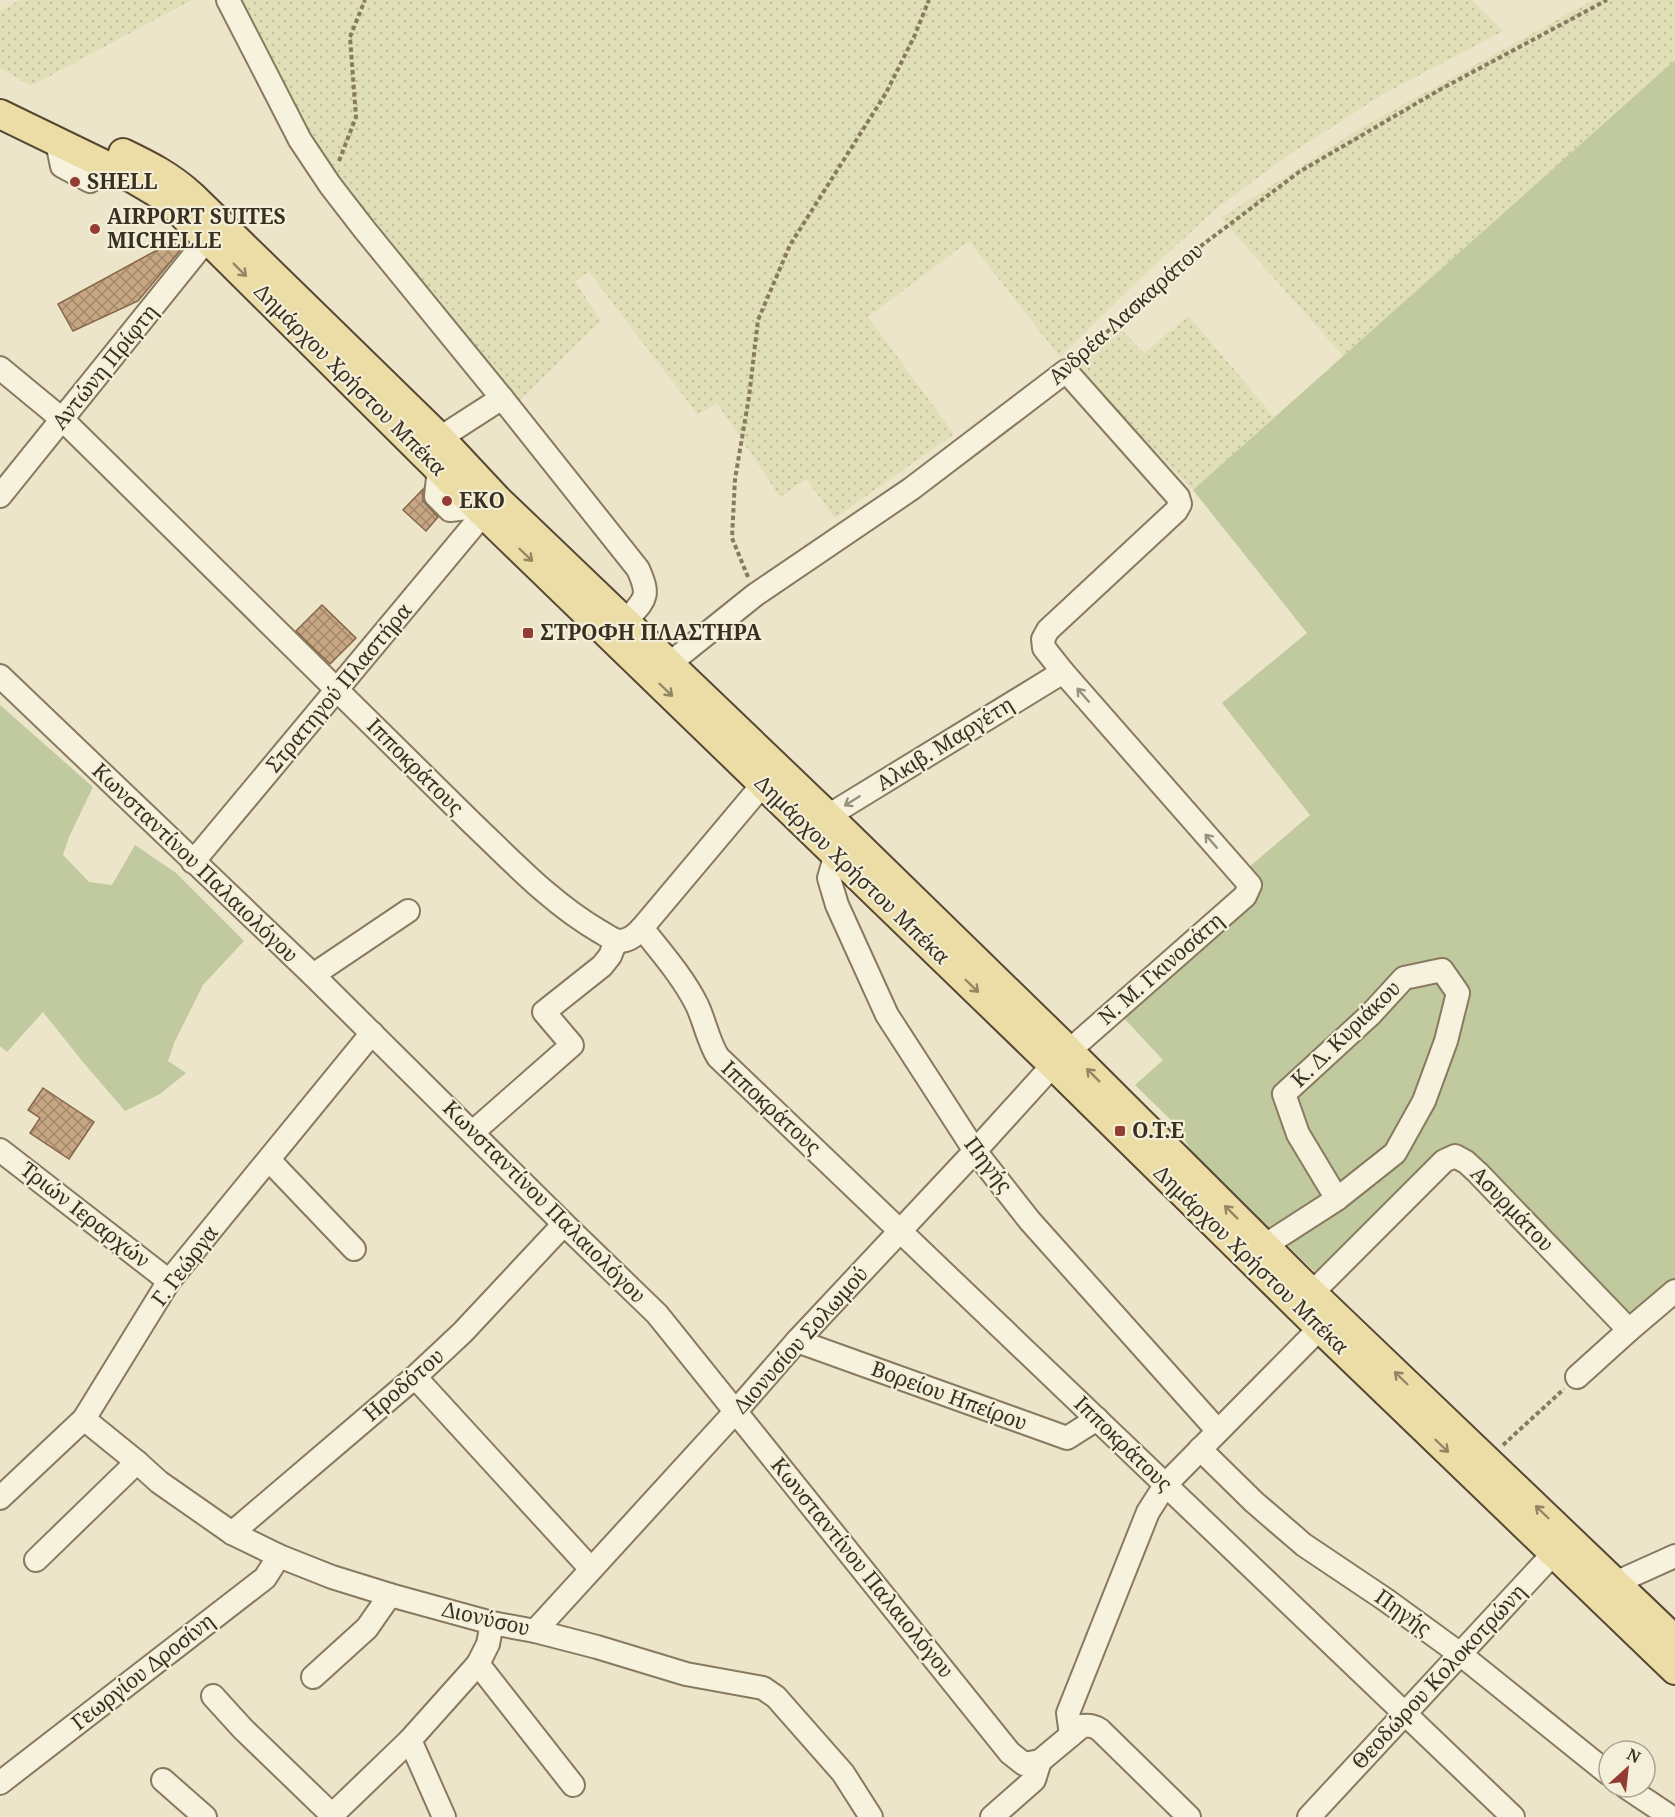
<svg xmlns="http://www.w3.org/2000/svg" width="1675" height="1817" font-family="'Noto Serif',serif">
	<style>
		.farmland { fill: url(#farmland-dots) }
		.green { fill: #c0ca9e }
		.building { fill: url(#building-cross-hatch); stroke: #856647; stroke-width: 1.5 }
		.lines { fill: none; stroke-linecap: round; stroke-linejoin: round }
		.minor-casing { stroke: #88795f; stroke-width: 26 }
		.major-casing { stroke: #564733; stroke-width: 32 }
		.path { stroke: #88795f; stroke-width: 4; stroke-dasharray: 4.5 3; stroke-linecap: butt }
		.minor { stroke: #f7f2dd; stroke-width: 22 }
		.major { stroke: #ecdda6; stroke-width: 28 }
		.oneway { stroke: #928664 }
		.oneway2 { stroke: #989180 }
		.poi-dot { fill: #933c33; stroke: #f4efd9; stroke-width: 2 }
		.labels { text-anchor: middle; stroke-width: 4.5; stroke-linejoin: round; paint-order: stroke }
		.poi-label { font-size: 21px; font-weight: bold; fill: #393022; stroke: #f4efd9; text-anchor: start }
		.street-label { font-size: 21px; fill: #393022; stroke: #f4efd9 }
	</style>
	<defs>
		<pattern id="farmland-dots" width="8" height="8" patternUnits="userSpaceOnUse" patternTransform="scale(1.5)"><rect width="8" height="8" fill="#e1dfb8"/><path d="M2 2h.1M6 6h.1" fill="none" stroke="#c2c09e" stroke-width="1.8" stroke-linecap="round"/></pattern>
		<pattern id="building-cross-hatch" width="8" height="8" patternUnits="userSpaceOnUse" patternTransform="scale(1.5)"><rect width="8" height="8" fill="#c7a683"/><path d="M0 0l8 8M0 8l8-8" fill="none" stroke="#a3886b"/></pattern>
	</defs>
	<rect width="100%" height="100%" fill="#ece5ca"/>
	<g class="farmland">
		<path d="M20 0H192L31 86 0 68V11Z"/>
		<path d="M235 0H1472L1503 31 1380 96 1287 156 1217 208 1148 271 1060 357 969 241 868 317 954 434 835 518 806 479 780 497 717 403 698 415 589 272 575 281 601 321 516 404 325 168Z"/>
		<path d="M1593 0H1675V60L1343 356 1221 218 1359 129Z"/>
		<path d="M1189 316 1274 417 1193 490 1075 368 1118 326 1144 353Z"/>
	</g>
	<g class="green">
		<path d="M1675 60V1285L1638 1320 1454 1143 1318 1275 1193 1154 1175 1124 1135 1085 1163 1060 1120 1014 1264 887 1248 868 1310 815 1222 703 1307 633 1193 490Z"/>
		<path d="M0 705 93 787 69 837 63 855 89 882 112 885 135 845 176 873 244 941 203 985 174 1043 168 1061 186 1073 160 1094 125 1111 83 1062 43 1012 7 1052 0 1046Z"/>
	</g>
	<g class="building">
		<path d="M181 237 187 242 138 301 73 331 58 304Z"/>
		<path d="M423 489V501L438 517 426 531 403 510Z"/>
		<path d="M322 605 356 638 330 664 296 631Z"/>
		<path d="M43 1088 94 1122 69 1159 30 1133 40 1118 28 1110Z"/>
	</g>
	<g class="lines">
		<defs>
			<g id="minor">
				<path d="M228 0 300 140 330 185 364 229 502 398 440 438"/>
				<path d="M57 142 62 166 90 181 110 167"/>
				<path d="M0 368 63 420 472 823C512 861 551 903 599 931 605 934 612 940 619 941 628 941 636 935 642 928 661 952 683 977 697 1005 705 1022 708 1041 718 1057L1513 1817"/>
				<path d="M502 398 638 569C651 598 645 599 625 622"/>
				<path d="M439 469 436 496 450 510 477 507"/>
				<path d="M0 496 208 238"/>
				<path d="M0 676 313 975 564 1224 657 1314 1010 1753 1024 1764 1040 1761 1082 1726C1090 1725 1094 1726 1100 1730L1189 1817"/>
				<path d="M828 816 1063 672"/>
				<path d="M840 858 833 864 829 878 837 905 887 1015 975 1151 1030 1221 1218 1431"/>
				<path d="M193 862 494 501"/>
				<path d="M642 928 763 784"/>
				<path d="M313 975 408 911"/>
				<path d="M473 1132 572 1045 544 1012 602 966 610 956 616 941"/>
				<path d="M0 1150 169 1281"/>
				<path d="M269 1160 354 1249"/>
				<path d="M1264 1246 1337 1199 1395 1153 1424 1101 1446 1041 1458 993 1442 970 1404 978 1370 1015 1284 1094 1298 1134 1337 1199"/>
				<path d="M1312 1293 1444 1161 1455 1156 1466 1162 1478 1173 1629 1330"/>
				<path d="M797 1341 1067 1438 1097 1419"/>
				<path d="M415 1377 591 1569"/>
				<path d="M1577 1377 1629 1330 1675 1291"/>
				<path d="M84 1419 137 1462 159 1482 232 1533 279 1556 332 1577 390 1595 492 1623 535 1631 597 1647 686 1674 763 1688 776 1697 843 1773 871 1817"/>
				<path d="M1200 1449 1254 1502 1304 1545 1386 1600 1460 1654 1609 1774"/>
				<path d="M0 1498 84 1419 169 1281 372 1033"/>
				<path d="M232 1533 415 1377 463 1332 564 1224"/>
				<path d="M36 1560 137 1462"/>
				<path d="M1615 1583 1675 1556"/>
				<path d="M535 1631 736 1411 797 1341 975 1151 1053 1065 1245 896 1250 885 1063 672 1044 648 1043 639 1048 630 1176 511 1180 504 1178 497 1066 371 911 489 755 595 669 664"/>
				<path d="M478 1664 573 1785"/>
				<path d="M313 1677 367 1628 390 1595"/>
				<path d="M213 1696 243 1729 332 1815"/>
				<path d="M1071 1735 1068 1713 1148 1512 1166 1484 1320 1328"/>
				<path d="M410 1740 444 1817"/>
				<path d="M163 1780 205 1817"/>
				<path d="M0 1783 265 1578 279 1556"/>
				<path d="M1626 1787 1671 1817"/>
				<path d="M330 1817 410 1740 478 1664 488 1644 492 1623"/>
				<path d="M992 1817 1034 1780 1040 1761"/>
				<path d="M1309 1817 1565 1541"/>
			</g>
			<g id="major">
				<path d="M0 114 132 178 164 197 179 211 484 514 1053 1065 1320 1328 1675 1670"/>
				<path d="M123 153C150 166 170 176 192 196L440 438 497 499 828 816 1068 1050 1312 1293 1675 1640"/>
			</g>
		</defs>
		<use href="#minor" class="minor-casing"/>
		<use href="#major" class="major-casing"/>
		<g class="path">
			<path d="M339 161 356 117 350 37 365 0"/>
			<path d="M1079 358 1193 252 1299 172 1441 89 1607 0"/>
			<path d="M748 577 732 538 735 479 749 397 758 320 790 245 886 93 914 37 929 0"/>
			<path d="M1503 1445 1564 1389"/>
		</g>
		<use href="#minor" class="minor"/>
		<use href="#major" class="major"/>
	</g>
	<defs><path id="oneway-shaft" d="M-6 0H5M1.5-3L5.5 0L1.5 3" fill="none" stroke-width="1.6" stroke-linecap="round" stroke-linejoin="round" transform="scale(1.5)"/></defs>
	<g class="oneway">
		<use href="#oneway-shaft" transform="translate(240 270) rotate(45)"/>
		<use href="#oneway-shaft" transform="translate(526 555) rotate(44)"/>
		<use href="#oneway-shaft" transform="translate(666 690) rotate(44)"/>
		<use href="#oneway-shaft" transform="translate(972 986) rotate(44)"/>
		<use href="#oneway-shaft" transform="translate(1093 1075) rotate(-135)"/>
		<use href="#oneway-shaft" transform="translate(1231 1212) rotate(-135)"/>
		<use href="#oneway-shaft" transform="translate(1401 1378) rotate(-136)"/>
		<use href="#oneway-shaft" transform="translate(1442 1446) rotate(44)"/>
		<use href="#oneway-shaft" transform="translate(1542 1512) rotate(-136)"/>
	</g>
	<g class="oneway2">
		<use href="#oneway-shaft" transform="translate(1083 695) rotate(-131)"/>
		<use href="#oneway-shaft" transform="translate(852 801) rotate(148)"/>
		<use href="#oneway-shaft" transform="translate(1211 841) rotate(-131)"/>
	</g>
	<g class="poi-dot">
		<circle cx="75" cy="182" r="6"/>
		<circle cx="95" cy="229" r="6"/>
		<circle cx="447" cy="501" r="6"/>
		<rect x="522" y="627" width="12" height="12" rx="3"/>
		<rect x="1114" y="1125" width="12" height="12" rx="3"/>
	</g>
	<g class="labels">
		<g class="poi-label">
			<text x="87" y="189">SHELL</text>
			<text x="107" y="224">AIRPORT SUITES<tspan x="107" dy="24">MICHELLE</tspan></text>
			<text x="459" y="508">ΕΚΟ</text>
			<text x="540" y="640">ΣΤΡΟΦΗ ΠΛΑΣΤΗΡΑ</text>
			<text x="1132" y="1138">Ο.Τ.Ε</text>
		</g>
		<g class="street-label">
			<text transform="translate(1126 314) rotate(-42)" y="7">Ανδρέα Λασκαράτου</text>
			<text transform="translate(105 367) rotate(-51)" y="7">Αντώνη Πρίφτη</text>
			<text transform="translate(350 380) rotate(45)" y="7">Δημάρχου Χρήστου Μπέκα</text>
			<text transform="translate(339 688) rotate(-50)" y="7">Στρατηγού Πλαστήρα</text>
			<text transform="translate(945 744) rotate(-32)" y="7">Αλκιβ. Μαργέτη</text>
			<text transform="translate(415 767) rotate(45)" y="7">Ιπποκράτους</text>
			<text transform="translate(195 863) rotate(44)" y="7">Κωνσταντίνου Παλαιολόγου</text>
			<text transform="translate(852 870) rotate(44)" y="7">Δημάρχου Χρήστου Μπέκα</text>
			<text transform="translate(1161 969) rotate(-41)" y="7">Ν. Μ. Γκινοσάτη</text>
			<text transform="translate(1346 1034) rotate(-44)" y="7">Κ. Δ. Κυριάκου</text>
			<text transform="translate(771 1108) rotate(43)" y="7">Ιπποκράτους</text>
			<text transform="translate(988 1165) rotate(53)" y="7">Πηγής</text>
			<text transform="translate(544 1202) rotate(45)" y="7">Κωνσταντίνου Παλαιολόγου</text>
			<text transform="translate(1512 1209) rotate(46)" y="7">Ασυρμάτου</text>
			<text transform="translate(85 1215) rotate(38)" y="7">Τριών Ιεραρχών</text>
			<text transform="translate(1251 1260) rotate(44)" y="7">Δημάρχου Χρήστου Μπέκα</text>
			<text transform="translate(185 1266) rotate(-53)" y="7">Γ. Γεώργα</text>
			<text transform="translate(801 1340) rotate(-48)" y="7">Διονυσίου Σολωμού</text>
			<text transform="translate(404 1385) rotate(-41)" y="7">Ηροδότου</text>
			<text transform="translate(949 1396) rotate(20)" y="7">Βορείου Ηπείρου</text>
			<text transform="translate(1123 1444) rotate(44)" y="7">Ιπποκράτους</text>
			<text transform="translate(862 1568) rotate(51)" y="7">Κωνσταντίνου Παλαιολόγου</text>
			<text transform="translate(1403 1613) rotate(36)" y="7">Πηγής</text>
			<text transform="translate(486 1619) rotate(13)" y="7">Διονύσου</text>
			<text transform="translate(143 1672) rotate(-38)" y="7">Γεωργίου Δροσίνη</text>
			<text transform="translate(1439 1677) rotate(-47)" y="7">Θεοδώρου Κολοκοτρώνη</text>
		</g>
	</g>
	<g transform="translate(1627 1769) rotate(27)"><circle r="28" fill="#f4efd9" stroke="#a9a390" stroke-width="1.5"/>
	<path d="M0-4.5L10 22L0 15L-10 22Z" fill="#933c33"/>
	<text y="-9" font-size="16" font-weight="bold" text-anchor="middle" fill="#393022">N</text>
	</g>
</svg>
